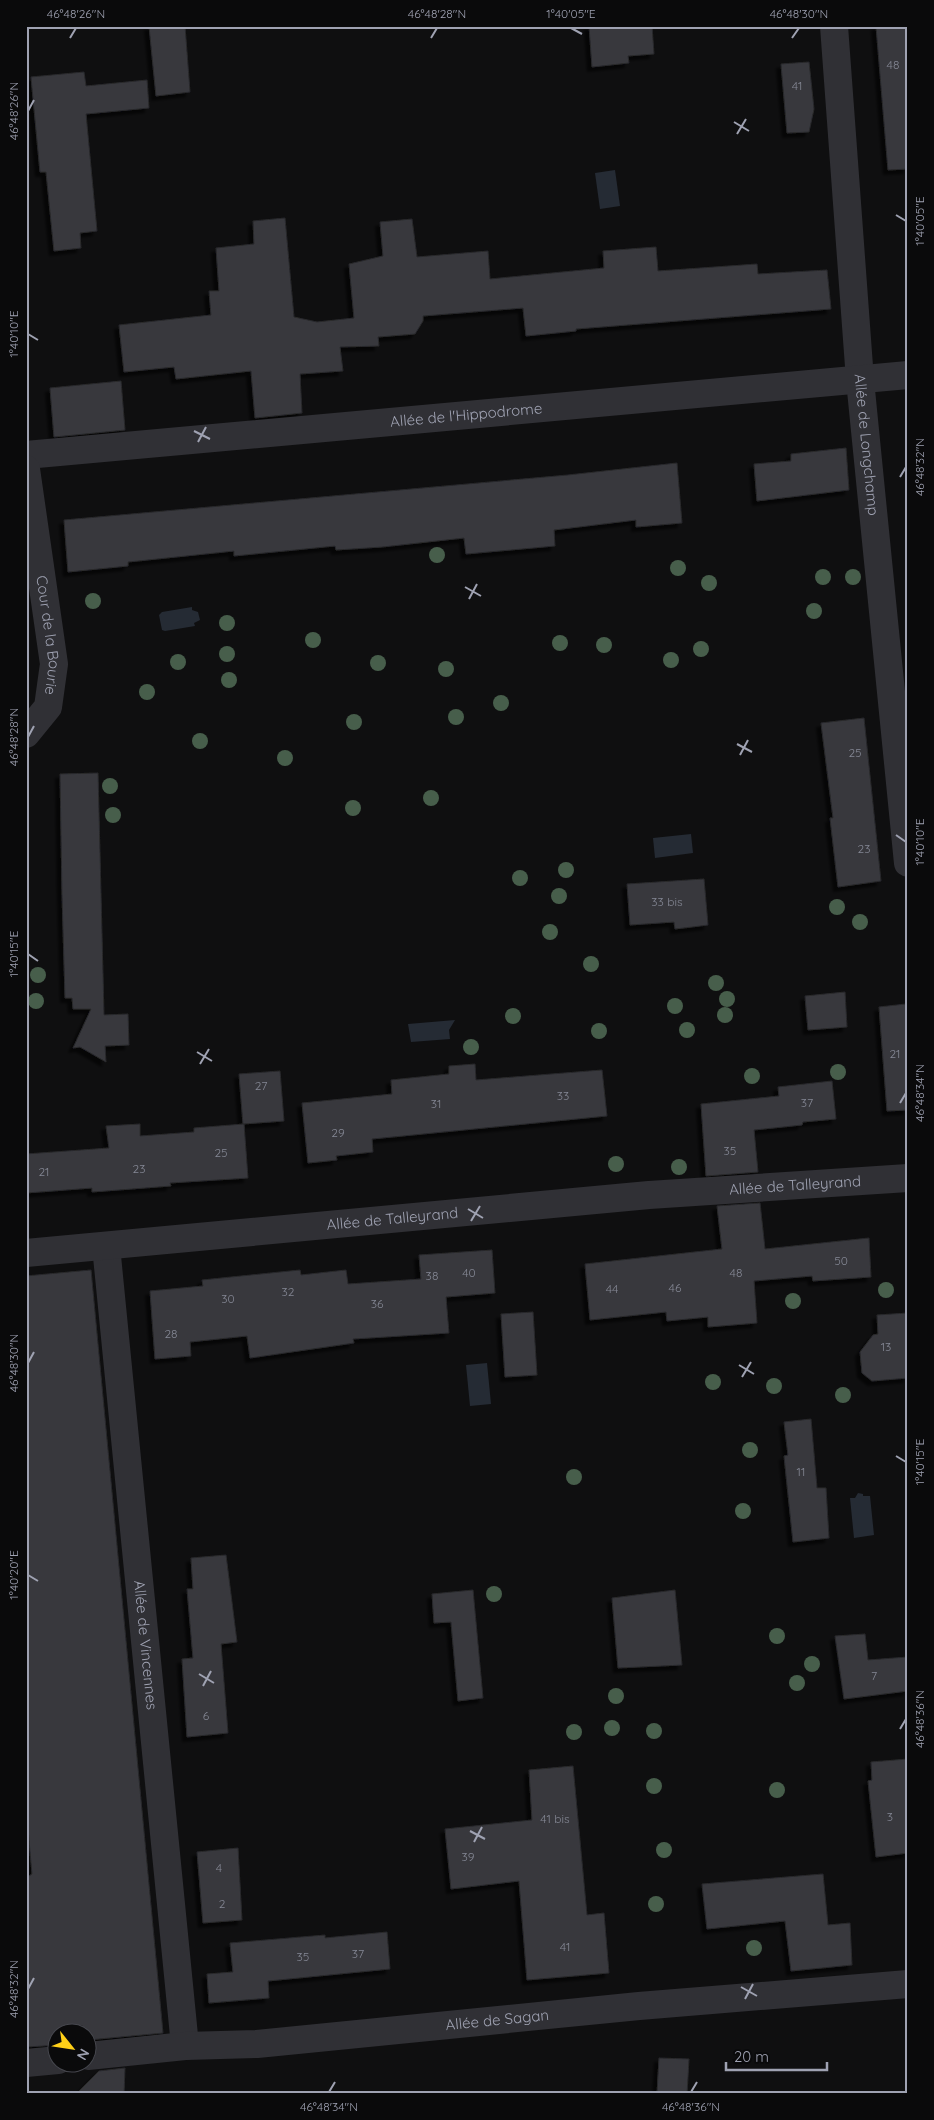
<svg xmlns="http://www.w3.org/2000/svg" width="934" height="2120" font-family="Quicksand,sans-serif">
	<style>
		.water { fill: #252b34 }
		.building { fill: #38393e; stroke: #29292c; filter: url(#shadow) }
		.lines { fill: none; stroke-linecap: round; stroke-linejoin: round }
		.street { stroke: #303035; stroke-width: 28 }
		.tree { fill: #475e4b }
		.ticks { fill: none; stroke: #9fa2b2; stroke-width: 2 }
		.labels { text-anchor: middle; stroke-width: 5; stroke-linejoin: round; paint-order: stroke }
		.number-label { font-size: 12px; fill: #858895 }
		.street-label { font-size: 15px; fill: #9fa2b2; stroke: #0a0a0b }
		.neatline { fill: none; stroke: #9fa2b2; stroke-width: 2 }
		.ticks-label { font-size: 12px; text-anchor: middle; fill: #9fa2b2 }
	</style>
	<defs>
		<filter id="shadow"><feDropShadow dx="-4.5" dy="4.5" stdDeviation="1" flood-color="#0009"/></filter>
	</defs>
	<rect width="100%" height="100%" fill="#0f0f10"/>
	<g class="water">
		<path d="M615 170 620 206 600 209 595 173Z"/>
		<path d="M192 607V610L198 612 200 620 194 623 195 626 165 631 162 630 159 615 162 612Z"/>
		<path d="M691 834 693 853 655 858 653 838Z"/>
		<path d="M455 1020 449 1030 450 1039 411 1042 408 1024Z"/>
		<path d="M487 1363 491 1404 470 1406 466 1365Z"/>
		<path d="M858 1493 863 1494V1496H870L874 1535 854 1538 850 1498H855Z"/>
	</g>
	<g class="building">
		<path d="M149 26H185L190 92 156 96Z"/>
		<path d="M589 26H652L654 54 628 56 629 63 592 67Z"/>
		<path d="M876 26H908V169L888 170Z"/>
		<path d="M809 62 814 109 809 132 787 133 781 64Z"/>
		<path d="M84 72 86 86 147 80 149 108 86 114 97 231 80 233 81 248 54 251 46 172H40L31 77Z"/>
		<path d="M285 218 294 317 317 322 354 318 349 264 383 256 380 222 412 219 417 257 488 251 490 279 604 268 603 251 656 247 658 271 757 264 758 274 827 270 831 309 576 329V331L526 336 523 308 423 316V321L415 334 378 337 379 346 340 347 343 371 300 374 302 413 255 418 251 371 176 379 174 367 124 372 119 325 211 315 209 291H219L216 248 254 244 253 221Z"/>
		<path d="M121 381 125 430 54 437 50 388Z"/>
		<path d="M846 448 849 490 757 501 754 464 791 461V454Z"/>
		<path d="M677 463 682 523 636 527V520L554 530 555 546 466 554 464 538 382 547 336 550 335 546 234 556V551L128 562V566L68 572 64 520 568 475Z"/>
		<path d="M864 718 881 881 838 887 830 818H833L821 723Z"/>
		<path d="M98 773 104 1015 128 1014 129 1045 105 1046 106 1062 80 1047 73 1048 91 1009H73L72 998H65L62 894 60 774Z"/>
		<path d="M704 879 708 925 675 929 674 922 630 925 627 884Z"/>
		<path d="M845 992 847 1027 808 1030 805 996Z"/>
		<path d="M906 1004 908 1110 887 1111 879 1007Z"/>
		<path d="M475 1064 476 1080 602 1070 607 1116 372 1139 373 1152 336 1156 337 1160 308 1163 302 1103 392 1094 391 1080 449 1074V1066Z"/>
		<path d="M280 1071 284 1121 243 1124 239 1074Z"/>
		<path d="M832 1081 836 1119 803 1122 802 1125 754 1130 758 1172 706 1176 701 1104 779 1096 778 1087Z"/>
		<path d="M140 1124V1136L194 1132V1128L244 1124 248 1178 170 1183 171 1186 92 1192V1188L26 1193V1154L109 1148 106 1126Z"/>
		<path d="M760 1203 765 1249 869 1238 871 1277 813 1281 812 1276 754 1281 757 1323 708 1327V1317L667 1321 666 1312 590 1320 585 1264 722 1249 717 1206Z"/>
		<path d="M492 1250 495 1293 446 1297 449 1333 353 1339 354 1343 250 1358 247 1336 190 1342 191 1356 155 1359 150 1291 203 1286 202 1280 300 1270 301 1275 346 1270 348 1284 421 1279 419 1255Z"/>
		<path d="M91 1270 163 2033 88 2040V2032H58V2045L26 2047V1878L32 1874 26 1805V1276Z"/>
		<path d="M533 1312 537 1375 505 1377 501 1314Z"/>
		<path d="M908 1313V1378L872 1381 862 1373 860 1352 873 1335 878 1334 877 1315Z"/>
		<path d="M811 1419 817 1488H826L829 1538 793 1542 784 1456 788 1455 784 1422Z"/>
		<path d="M226 1555 237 1642 221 1644 228 1733 187 1737 182 1659 193 1658 187 1589H193L191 1558Z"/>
		<path d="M473 1590 483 1698 458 1701 451 1622 434 1623 432 1594Z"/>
		<path d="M675 1590 682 1665 618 1668 612 1598Z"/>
		<path d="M865 1634 868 1660 908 1657V1691L844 1699 835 1636Z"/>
		<path d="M908 1759V1853L876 1857 868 1781 872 1780 871 1762Z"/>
		<path d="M573 1766 587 1915 604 1913 609 1973 527 1980 519 1881 451 1889 445 1829 532 1820 529 1770Z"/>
		<path d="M238 1848 242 1920 203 1923 197 1852Z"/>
		<path d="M823 1874 828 1925 850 1923 852 1965 791 1971 785 1921 707 1929 702 1884Z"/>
		<path d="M387 1932 390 1969 268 1981 269 1998 209 2003 207 1974 233 1972 230 1943 325 1935V1938Z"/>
		<path d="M659 2058 689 2059 687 2094H657Z"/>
		<path d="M125 2068 124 2094H76L99 2071Z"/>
	</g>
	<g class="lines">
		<g class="street">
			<path id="s1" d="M834 26 860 380 908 863"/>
			<path id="s2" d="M26 455 908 375"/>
			<path id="s3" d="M26 469 54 664 48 707 26 734"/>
			<path id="s4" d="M106 1246 185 2046"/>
			<path id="s5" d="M26 1253 649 1195 908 1178"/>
			<path id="s6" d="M88 2056 185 2046 257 2044 639 2006 908 1984"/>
			<path d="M26 2063 58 2060"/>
		</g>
	</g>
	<g class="tree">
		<circle cx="437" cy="555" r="8"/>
		<circle cx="678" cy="568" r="8"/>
		<circle cx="823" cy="577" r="8"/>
		<circle cx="853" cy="577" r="8"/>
		<circle cx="709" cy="583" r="8"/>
		<circle cx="93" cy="601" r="8"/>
		<circle cx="814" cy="611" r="8"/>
		<circle cx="227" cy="623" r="8"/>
		<circle cx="313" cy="640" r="8"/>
		<circle cx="560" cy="643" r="8"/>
		<circle cx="604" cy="645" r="8"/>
		<circle cx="701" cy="649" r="8"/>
		<circle cx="227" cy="654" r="8"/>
		<circle cx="671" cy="660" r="8"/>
		<circle cx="178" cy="662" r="8"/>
		<circle cx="378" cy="663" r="8"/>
		<circle cx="446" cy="669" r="8"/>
		<circle cx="229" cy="680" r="8"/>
		<circle cx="147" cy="692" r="8"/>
		<circle cx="501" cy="703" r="8"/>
		<circle cx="456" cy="717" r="8"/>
		<circle cx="354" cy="722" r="8"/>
		<circle cx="200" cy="741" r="8"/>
		<circle cx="285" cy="758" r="8"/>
		<circle cx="110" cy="786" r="8"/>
		<circle cx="431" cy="798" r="8"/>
		<circle cx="353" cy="808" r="8"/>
		<circle cx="113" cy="815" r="8"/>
		<circle cx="566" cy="870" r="8"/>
		<circle cx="520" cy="878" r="8"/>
		<circle cx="559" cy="896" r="8"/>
		<circle cx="837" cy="907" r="8"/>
		<circle cx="860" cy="922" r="8"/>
		<circle cx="550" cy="932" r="8"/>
		<circle cx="591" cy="964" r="8"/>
		<circle cx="38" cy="975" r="8"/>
		<circle cx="716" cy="983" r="8"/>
		<circle cx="727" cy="999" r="8"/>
		<circle cx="36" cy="1001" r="8"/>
		<circle cx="675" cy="1006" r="8"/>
		<circle cx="725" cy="1015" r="8"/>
		<circle cx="513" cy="1016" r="8"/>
		<circle cx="687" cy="1030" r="8"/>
		<circle cx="599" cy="1031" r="8"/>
		<circle cx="471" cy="1047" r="8"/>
		<circle cx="838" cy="1072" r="8"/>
		<circle cx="752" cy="1076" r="8"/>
		<circle cx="616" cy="1164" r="8"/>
		<circle cx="679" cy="1167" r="8"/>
		<circle cx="886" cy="1290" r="8"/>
		<circle cx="793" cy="1301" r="8"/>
		<circle cx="713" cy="1382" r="8"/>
		<circle cx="774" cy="1386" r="8"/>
		<circle cx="843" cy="1395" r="8"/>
		<circle cx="750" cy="1450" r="8"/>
		<circle cx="574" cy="1477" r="8"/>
		<circle cx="743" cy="1511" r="8"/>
		<circle cx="494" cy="1594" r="8"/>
		<circle cx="777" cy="1636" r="8"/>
		<circle cx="812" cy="1664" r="8"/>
		<circle cx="797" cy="1683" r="8"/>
		<circle cx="616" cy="1696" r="8"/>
		<circle cx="612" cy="1728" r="8"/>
		<circle cx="654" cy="1731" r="8"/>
		<circle cx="574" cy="1732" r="8"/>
		<circle cx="654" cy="1786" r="8"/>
		<circle cx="777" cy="1790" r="8"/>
		<circle cx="664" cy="1850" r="8"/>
		<circle cx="656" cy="1904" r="8"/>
		<circle cx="754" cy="1948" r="8"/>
	</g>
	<path class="ticks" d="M571 28 582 34M70 38 76 28M431 38 437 28M792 38 799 28M28 111 34 100M734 122 749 131M737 134 746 119M896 215 906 221M28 334 38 340M194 431 210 439M198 442 206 427M900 477 906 467M465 587 481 596M469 599 477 584M28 737 34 726M737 744 752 752M740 755 748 740M896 835 906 842M28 954 38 961M197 1052 212 1061M200 1064 209 1049M900 1103 906 1093M468 1209 483 1218M471 1221 480 1206M28 1363 34 1352M739 1365 754 1374M742 1377 751 1362M896 1456 906 1462M28 1575 38 1581M199 1674 214 1683M203 1686 211 1671M900 1729 906 1719M470 1831 485 1839M474 1842 482 1827M741 1987 757 1996M28 1989 34 1978M745 1999 753 1984M329 2092 335 2082M691 2092 697 2082"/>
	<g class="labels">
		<g class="number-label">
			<text x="893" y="69">48</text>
			<text x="797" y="90">41</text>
			<text x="855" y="757">25</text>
			<text x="864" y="853">23</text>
			<text x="667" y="906">33 bis</text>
			<text x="895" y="1058">21</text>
			<text x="261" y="1090">27</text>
			<text x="563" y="1100">33</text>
			<text x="807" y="1107">37</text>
			<text x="436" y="1108">31</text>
			<text x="338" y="1137">29</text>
			<text x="730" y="1155">35</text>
			<text x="221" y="1157">25</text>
			<text x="139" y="1173">23</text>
			<text x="44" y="1176">21</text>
			<text x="841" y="1265">50</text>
			<text x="469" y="1277">40</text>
			<text x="736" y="1277">48</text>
			<text x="432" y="1280">38</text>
			<text x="675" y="1292">46</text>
			<text x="612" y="1293">44</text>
			<text x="288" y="1296">32</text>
			<text x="228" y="1303">30</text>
			<text x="377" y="1308">36</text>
			<text x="171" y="1338">28</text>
			<text x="886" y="1351">13</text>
			<text x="801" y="1476">11</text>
			<text x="874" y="1680">7</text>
			<text x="206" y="1720">6</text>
			<text x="890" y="1821">3</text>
			<text x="555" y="1823">41 bis</text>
			<text x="468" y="1861">39</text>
			<text x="219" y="1872">4</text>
			<text x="222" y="1908">2</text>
			<text x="565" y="1951">41</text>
			<text x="358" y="1958">37</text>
			<text x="303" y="1961">35</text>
		</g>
		<g class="street-label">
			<text dy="5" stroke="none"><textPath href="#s2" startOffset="442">Allée de l'Hippodrome</textPath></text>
			<text dy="5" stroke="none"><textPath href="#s1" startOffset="420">Allée de Longchamp</textPath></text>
			<text dy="5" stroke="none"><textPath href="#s3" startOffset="168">Cour de la Bourie</textPath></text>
			<text dy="5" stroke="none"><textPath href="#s5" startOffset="772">Allée de Talleyrand</textPath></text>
			<text dy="5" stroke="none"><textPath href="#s5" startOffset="368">Allée de Talleyrand</textPath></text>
			<text dy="5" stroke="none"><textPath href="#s4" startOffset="401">Allée de Vincennes</textPath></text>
			<text dy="5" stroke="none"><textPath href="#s6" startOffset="411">Allée de Sagan</textPath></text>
		</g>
	</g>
	<rect width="934" height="2120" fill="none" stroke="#0a0a0b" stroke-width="55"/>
	<g transform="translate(72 2048) rotate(120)"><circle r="24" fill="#0a0a0b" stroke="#46474e"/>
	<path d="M0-4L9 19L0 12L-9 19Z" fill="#ffd018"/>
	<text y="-8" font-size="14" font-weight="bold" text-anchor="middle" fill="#9fa2b2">N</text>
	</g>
	<path d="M726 2062v8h101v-8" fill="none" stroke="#9fa2b2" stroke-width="2.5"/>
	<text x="734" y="2062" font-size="15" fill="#9fa2b2" stroke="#0a0a0b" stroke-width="4" paint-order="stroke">20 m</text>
	<rect x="28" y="28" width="878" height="2064" class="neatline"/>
	<g class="ticks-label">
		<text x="76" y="18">46°48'26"N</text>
		<text x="437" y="18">46°48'28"N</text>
		<text x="571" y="18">1°40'05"E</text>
		<text x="799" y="18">46°48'30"N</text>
		<text transform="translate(14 111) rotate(-90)" y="4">46°48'26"N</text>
		<text transform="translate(920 221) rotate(-90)" y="4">1°40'05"E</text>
		<text transform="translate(14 334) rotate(-90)" y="4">1°40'10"E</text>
		<text transform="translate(920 467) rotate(-90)" y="4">46°48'32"N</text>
		<text transform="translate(14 737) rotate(-90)" y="4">46°48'28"N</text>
		<text transform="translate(920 842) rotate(-90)" y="4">1°40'10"E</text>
		<text transform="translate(14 954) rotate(-90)" y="4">1°40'15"E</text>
		<text transform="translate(920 1093) rotate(-90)" y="4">46°48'34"N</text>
		<text transform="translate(14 1363) rotate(-90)" y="4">46°48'30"N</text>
		<text transform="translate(920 1462) rotate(-90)" y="4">1°40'15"E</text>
		<text transform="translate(14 1575) rotate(-90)" y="4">1°40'20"E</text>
		<text transform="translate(920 1719) rotate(-90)" y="4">46°48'36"N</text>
		<text transform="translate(14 1989) rotate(-90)" y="4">46°48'32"N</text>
		<text x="329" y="2111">46°48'34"N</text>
		<text x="691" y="2111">46°48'36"N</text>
	</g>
</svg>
